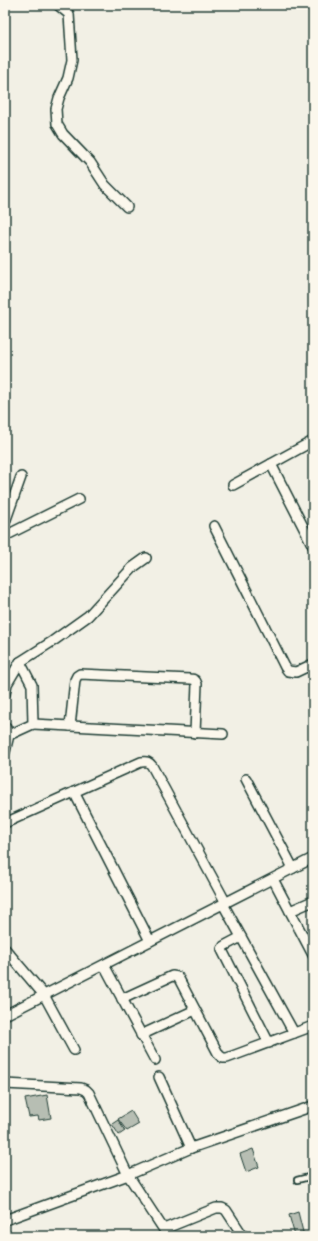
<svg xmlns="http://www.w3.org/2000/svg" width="318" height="1241" font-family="Mali,sans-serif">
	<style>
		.building { fill: #b7beb3; stroke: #1f3d34 }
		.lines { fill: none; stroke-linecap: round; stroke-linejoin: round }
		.service-casing { stroke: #1f3d34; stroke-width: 8 }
		.minor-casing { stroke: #1f3d34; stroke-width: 12 }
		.service { stroke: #fbf7ec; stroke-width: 4.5 }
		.minor { stroke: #fbf7ec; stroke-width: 9 }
	</style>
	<rect width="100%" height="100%" fill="#f2f0e5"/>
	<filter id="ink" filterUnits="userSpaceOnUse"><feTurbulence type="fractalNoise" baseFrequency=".025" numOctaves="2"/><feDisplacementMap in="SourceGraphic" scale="8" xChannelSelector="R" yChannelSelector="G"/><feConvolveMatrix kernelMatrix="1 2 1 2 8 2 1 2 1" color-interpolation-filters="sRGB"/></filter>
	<g filter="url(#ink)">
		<g class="building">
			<path d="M47 1095 51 1118 39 1120 38 1116 29 1117 25 1099Z"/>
			<path d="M131 1111 139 1124 127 1131 118 1119Z"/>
			<path d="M118 1120 125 1131 119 1135 112 1124Z"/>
			<path d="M253 1149 259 1167 246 1172 240 1154Z"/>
			<path d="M298 1212 304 1236H295L289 1215Z"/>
		</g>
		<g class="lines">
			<defs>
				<path id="service" d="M297 1180 313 1176"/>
				<g id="minor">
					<path d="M58 5 69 14 72 60 68 78 59 98 56 109 57 124 63 134 90 162 105 185 127 207"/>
					<path d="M271 464 313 546"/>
					<path d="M233 485 313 441"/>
					<path d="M5 522 21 477"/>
					<path d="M214 526 285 667 288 671 296 672 313 664"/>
					<path d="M5 536 79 499"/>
					<path d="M20 662 53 641 88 616 132 568 146 558"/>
					<path d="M5 694 7 684 20 662 32 685 33 724 9 735"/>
					<path d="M33 724 223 734"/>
					<path d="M5 726 9 735 5 752"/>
					<path d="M70 726 75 680 77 676 80 674 190 679C194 679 196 680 197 684L195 733"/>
					<path d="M246 779 293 868"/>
					<path d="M74 792 150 941"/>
					<path d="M5 823 141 762C147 761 149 762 152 766L226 903"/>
					<path d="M273 879 313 955"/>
					<path d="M223 904 294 1033"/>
					<path d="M290 911 313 901"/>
					<path d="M241 937 224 946 222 949 223 952 269 1043"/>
					<path d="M5 949 44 995 74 1050"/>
					<path d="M104 965 155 1060"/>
					<path d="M122 999 172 976 178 977 219 1055 223 1058H227L313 1026"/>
					<path d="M5 1015 313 858"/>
					<path d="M141 1035 195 1010"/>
					<path d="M159 1077 191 1148"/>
					<path d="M5 1084 81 1088 86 1090 89 1093 128 1175 168 1236"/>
					<path d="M5 1220 128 1175 191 1148 313 1106"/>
					<path d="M164 1229 216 1208H222L226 1210 243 1236"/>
				</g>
			</defs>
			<use href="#service" class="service-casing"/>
			<use href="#minor" class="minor-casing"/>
			<use href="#service" class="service"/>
			<use href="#minor" class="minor"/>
		</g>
	</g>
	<rect width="318" height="1241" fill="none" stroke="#fbf7ec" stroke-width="20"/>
	<rect x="10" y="10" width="298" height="1221" fill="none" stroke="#1f3d34" stroke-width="1.5" filter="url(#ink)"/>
</svg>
